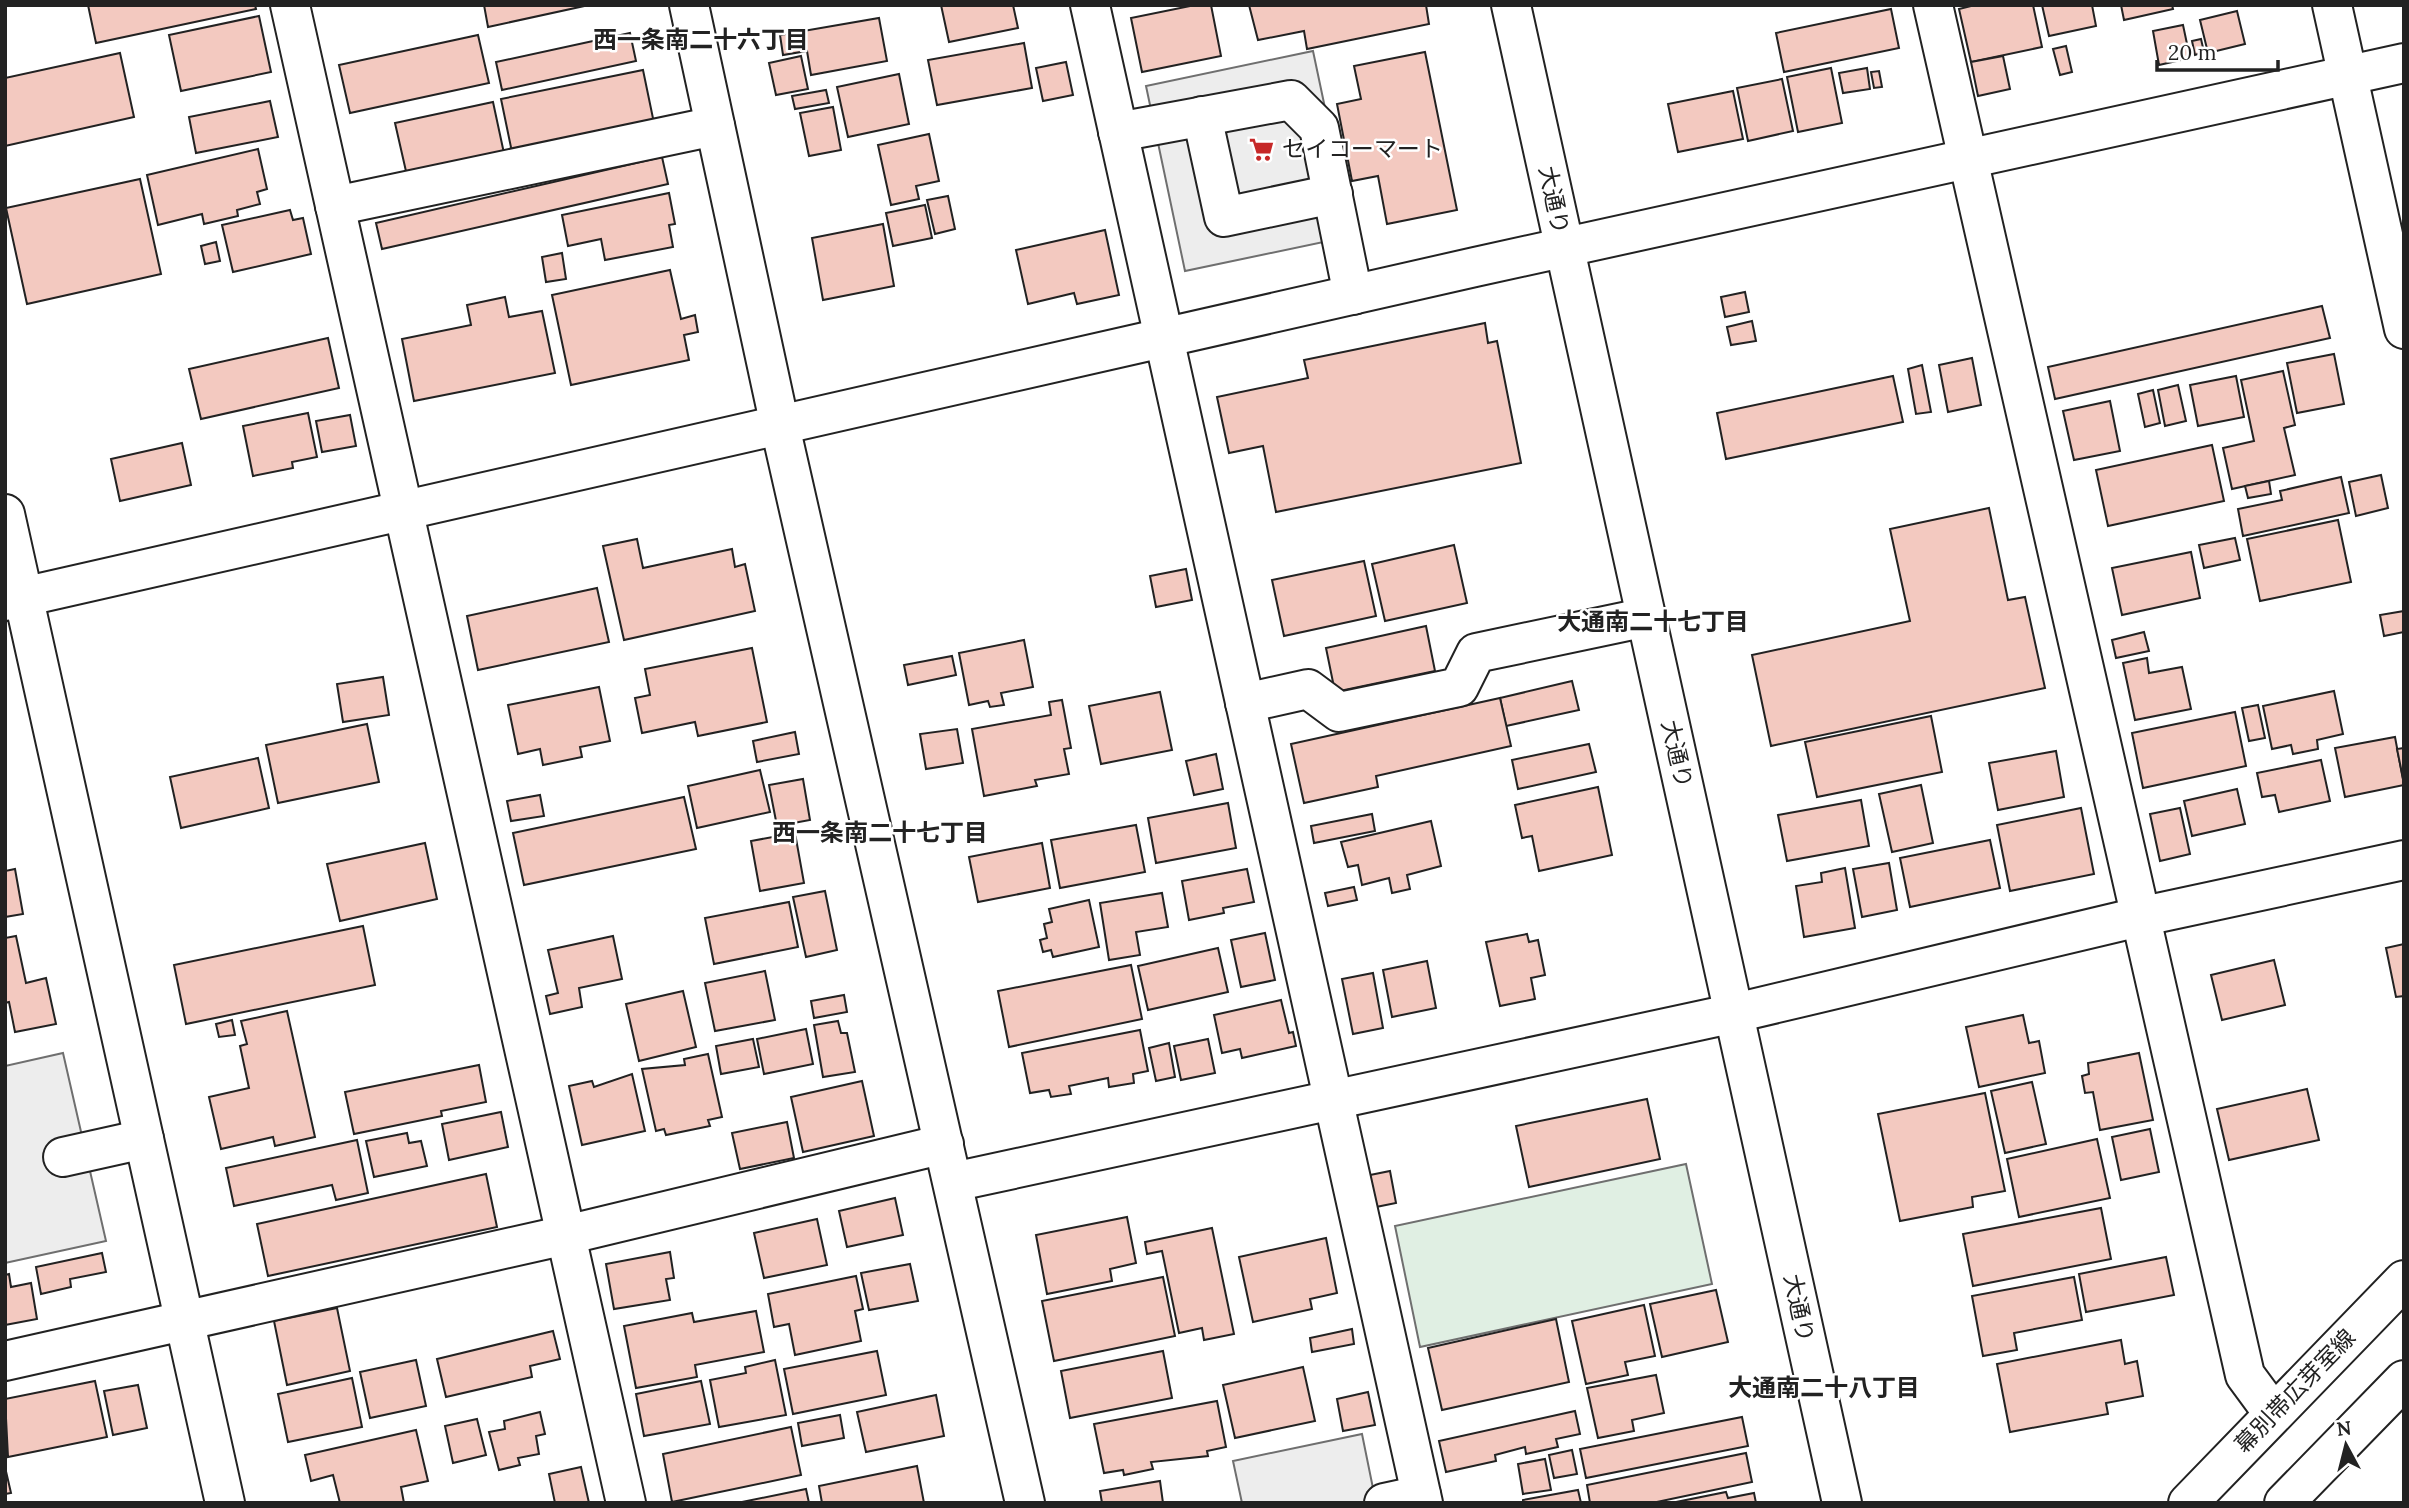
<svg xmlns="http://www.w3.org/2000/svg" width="2409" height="1508" font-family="Lora,'Noto Sans JP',serif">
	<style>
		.green { fill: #e0efe3; stroke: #6f6f6f; stroke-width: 2 }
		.parking { fill: #ededed; stroke: #6f6f6f; stroke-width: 2 }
		.building { fill: #f3c9c0; stroke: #222; stroke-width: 2 }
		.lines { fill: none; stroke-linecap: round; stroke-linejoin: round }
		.minor-casing { stroke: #222; stroke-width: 42 }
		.major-casing { stroke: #222; stroke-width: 42 }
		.highway-casing { stroke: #222; stroke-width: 42 }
		.minor { stroke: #fff; stroke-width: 38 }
		.major { stroke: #fff; stroke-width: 38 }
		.highway { stroke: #fff; stroke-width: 38 }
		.labels { text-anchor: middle; stroke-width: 5; stroke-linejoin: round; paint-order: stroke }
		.poi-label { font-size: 23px; fill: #222; stroke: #fff; text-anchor: start }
		.street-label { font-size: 23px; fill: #222; stroke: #fff }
		.neighbourhood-label { font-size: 24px; font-weight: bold; fill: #222; stroke: #fff }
	</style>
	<rect width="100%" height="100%" fill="#fff"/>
	<path class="green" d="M1686 1164 1712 1284 1420 1347 1395 1226Z"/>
	<g class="parking">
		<path d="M1313 51 1352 236 1185 271 1146 86Z"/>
		<path d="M63 1053 106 1241 5 1263V1066Z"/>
		<path d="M1362 1434 1376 1503H1242L1233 1461Z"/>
	</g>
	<g class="building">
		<path d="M88 5H255L256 9 96 43Z"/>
		<path d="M484 5H589L488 27Z"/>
		<path d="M941 5H1013L1018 28 949 42Z"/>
		<path d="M1195 5H1211L1221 56 1142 72 1131 18Z"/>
		<path d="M1249 5H1426L1429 24 1307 49 1304 31 1258 40Z"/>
		<path d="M1975 5H2033L2042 47 1971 62 1959 9Z"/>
		<path d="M2042 5H2092L2096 26 2049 36Z"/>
		<path d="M2121 5H2172L2173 9 2124 20Z"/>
		<path d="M1891 9 1899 48 1784 72 1776 33Z"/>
		<path d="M2237 11 2245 44 2208 53 2200 20Z"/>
		<path d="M259 16 271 72 181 91 169 35Z"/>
		<path d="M879 18 887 61 811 75 807 51 783 55 780 35Z"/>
		<path d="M2183 25 2190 58 2159 65 2153 31Z"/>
		<path d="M630 33 636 61 502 90 496 62Z"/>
		<path d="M478 35 489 83 350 113 339 65Z"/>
		<path d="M2201 39 2204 52 2195 55 2192 41Z"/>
		<path d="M1024 43 1032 88 937 105 928 60Z"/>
		<path d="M2066 46 2072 72 2060 75 2053 49Z"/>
		<path d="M1425 52 1457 210 1387 224 1378 176 1352 181 1337 104 1361 99 1354 66Z"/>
		<path d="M120 53 134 117 5 146V78Z"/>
		<path d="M801 56 808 89 776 95 769 63Z"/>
		<path d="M2003 56 2010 89 1978 96 1971 62Z"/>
		<path d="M1066 62 1073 95 1043 101 1036 68Z"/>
		<path d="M1831 68 1842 123 1798 132 1787 77Z"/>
		<path d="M1867 68 1870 89 1843 93 1839 73Z"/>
		<path d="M643 70 655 128 513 157 501 99Z"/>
		<path d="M1879 71 1882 87 1874 88 1871 72Z"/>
		<path d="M899 74 909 124 848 137 837 87Z"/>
		<path d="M1782 79 1793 131 1748 141 1737 88Z"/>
		<path d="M826 90 829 103 795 109 792 96Z"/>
		<path d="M1733 91 1743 139 1678 152 1668 104Z"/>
		<path d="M270 101 278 137 196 153 189 117Z"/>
		<path d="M493 102 505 158 408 180 395 123Z"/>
		<path d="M833 107 841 150 809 156 800 113Z"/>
		<path d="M929 134 939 181 916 186 919 199 891 205 878 145Z"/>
		<path d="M258 149 267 189 257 192 260 204 237 210 238 216 204 224 202 214 158 225 147 175Z"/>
		<path d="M662 157 668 184 382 249 376 223Z"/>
		<path d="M140 179 161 274 27 304 6 208Z"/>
		<path d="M669 193 675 224 669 225 673 247 605 260 601 239 568 246 562 215Z"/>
		<path d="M948 196 955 229 935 234 927 200Z"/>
		<path d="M925 205 932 238 893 246 886 213Z"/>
		<path d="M290 210 293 220 303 218 311 254 233 272 222 225Z"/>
		<path d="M883 224 894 286 823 300 812 238Z"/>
		<path d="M1105 230 1119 295 1077 304 1074 293 1028 304 1016 250Z"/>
		<path d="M216 242 220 261 205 264 201 246Z"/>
		<path d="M562 253 566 279 546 282 542 257Z"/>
		<path d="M670 270 681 319 695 315 698 332 684 335 689 360 571 385 552 295Z"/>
		<path d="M1745 292 1749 312 1725 317 1721 297Z"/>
		<path d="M505 297 509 317 542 311 555 373 414 401 402 339 471 325 467 305Z"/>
		<path d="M2322 306 2330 338 2055 399 2048 367Z"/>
		<path d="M1752 321 1756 341 1731 345 1727 327Z"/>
		<path d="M1485 323 1488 343 1497 341 1521 463 1276 512 1263 446 1229 453 1217 397 1308 378 1304 360Z"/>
		<path d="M328 338 339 388 201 419 189 369Z"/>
		<path d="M2334 354 2344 404 2297 413 2287 363Z"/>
		<path d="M1972 358 1981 405 1948 412 1939 365Z"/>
		<path d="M1922 365 1931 412 1916 414 1908 369Z"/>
		<path d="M2283 371 2295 425 2284 428 2295 475 2232 489 2223 448 2254 441 2241 380Z"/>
		<path d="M1893 376 1903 422 1726 459 1717 413Z"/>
		<path d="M2236 376 2244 417 2198 426 2190 385Z"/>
		<path d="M2178 385 2186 421 2165 426 2158 390Z"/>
		<path d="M2153 390 2160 423 2145 427 2138 394Z"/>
		<path d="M2110 401 2120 451 2074 460 2063 411Z"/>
		<path d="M308 413 317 457 292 462 293 468 253 476 243 426Z"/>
		<path d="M350 415 356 446 322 452 316 421Z"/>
		<path d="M182 443 191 485 120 501 111 459Z"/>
		<path d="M2212 445 2224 501 2108 526 2096 470Z"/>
		<path d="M2381 475 2388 508 2356 516 2349 482Z"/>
		<path d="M2341 477 2349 513 2243 536 2238 509 2282 500 2280 491Z"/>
		<path d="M2269 481 2271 494 2248 498 2245 486Z"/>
		<path d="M1989 508 2008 600 2025 597 2045 688 1771 746 1752 655 1910 621 1890 529Z"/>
		<path d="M2338 520 2351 582 2260 601 2247 539Z"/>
		<path d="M2235 538 2240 560 2204 568 2199 545Z"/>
		<path d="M637 539 643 568 732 549 735 567 745 564 755 611 624 640 603 546Z"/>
		<path d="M1454 545 1467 603 1385 621 1372 564Z"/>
		<path d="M2191 552 2200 598 2122 615 2112 568Z"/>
		<path d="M1364 561 1376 616 1284 636 1272 580Z"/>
		<path d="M1186 569 1192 600 1156 607 1150 576Z"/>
		<path d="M597 588 609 642 478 670 467 616Z"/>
		<path d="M2404 611V632L2384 636 2380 615Z"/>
		<path d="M1426 626 1435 671 1335 692 1326 648Z"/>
		<path d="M2144 632 2149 651 2116 658 2112 640Z"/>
		<path d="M1024 640 1033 687 1001 693 1004 705 990 707 988 701 969 705 959 653Z"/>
		<path d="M752 648 767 722 698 736 695 722 642 733 635 698 650 695 645 669Z"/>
		<path d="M952 656 956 675 908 685 904 665Z"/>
		<path d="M2147 658 2149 673 2182 667 2191 709 2135 720 2123 663Z"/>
		<path d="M383 677 389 715 343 722 337 684Z"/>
		<path d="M1572 681 1579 710 1506 726 1500 698Z"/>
		<path d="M599 687 610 741 580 747 582 757 543 765 540 749 518 754 508 705Z"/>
		<path d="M2334 691 2343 734 2317 740 2318 749 2293 754 2291 745 2272 749 2263 706Z"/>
		<path d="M1160 692 1172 750 1101 764 1089 706Z"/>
		<path d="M1500 698 1511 746 1376 776 1378 787 1304 803 1291 744Z"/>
		<path d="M1062 700 1071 748 1064 749 1069 774 1035 780 1037 786 984 796 972 729 1051 715 1049 702Z"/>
		<path d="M2258 705 2265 738 2249 741 2242 708Z"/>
		<path d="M2235 712 2246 766 2143 788 2132 733Z"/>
		<path d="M1931 716 1942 772 1817 797 1805 742Z"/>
		<path d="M367 724 379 782 278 803 266 745Z"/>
		<path d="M957 729 963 763 926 769 920 734Z"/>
		<path d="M795 732 799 754 757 762 753 741Z"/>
		<path d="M2395 737 2404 785 2345 797 2335 748Z"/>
		<path d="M1589 744 1596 772 1518 789 1512 760Z"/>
		<path d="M2404 748V783L2397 749Z"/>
		<path d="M2056 751 2064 797 1998 810 1989 763Z"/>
		<path d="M1216 754 1223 789 1194 795 1186 761Z"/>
		<path d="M258 758 269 808 181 828 170 777Z"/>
		<path d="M2321 760 2330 801 2279 812 2275 795 2262 797 2257 773Z"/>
		<path d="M760 770 770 812 697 828 688 786Z"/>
		<path d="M803 779 810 820 777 826 769 785Z"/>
		<path d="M1921 785 1933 843 1892 852 1879 794Z"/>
		<path d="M1598 787 1612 855 1539 871 1532 836 1522 838 1515 805Z"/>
		<path d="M2237 789 2245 824 2192 836 2184 801Z"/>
		<path d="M540 795 544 816 511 821 507 801Z"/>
		<path d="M684 797 696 849 524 885 513 833Z"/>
		<path d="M1861 800 1869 846 1787 861 1778 815Z"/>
		<path d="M1228 803 1236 848 1156 863 1148 818Z"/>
		<path d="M2081 808 2094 874 2010 891 1997 825Z"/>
		<path d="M2180 808 2190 854 2160 861 2150 814Z"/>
		<path d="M1372 814 1375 831 1314 843 1311 826Z"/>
		<path d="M1431 821 1441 866 1407 875 1410 889 1392 893 1389 878 1362 885 1358 865 1348 867 1341 842Z"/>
		<path d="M1136 825 1145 872 1060 888 1051 840Z"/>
		<path d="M795 833 804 883 760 891 751 841Z"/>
		<path d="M1990 840 2000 888 1910 907 1900 858Z"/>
		<path d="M425 843 437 899 340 921 327 864Z"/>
		<path d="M1042 843 1050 888 978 902 969 857Z"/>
		<path d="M1889 863 1897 910 1862 917 1853 869Z"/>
		<path d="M1845 868 1855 928 1804 937 1796 886 1822 882 1821 873Z"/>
		<path d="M15 869 23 914 5 917V871Z"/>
		<path d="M1247 869 1254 902 1223 908 1224 913 1189 920 1182 881Z"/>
		<path d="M1354 887 1357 900 1328 906 1325 893Z"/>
		<path d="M825 891 837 950 806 957 793 897Z"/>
		<path d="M1162 893 1168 927 1136 932 1140 955 1109 960 1100 903Z"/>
		<path d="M1089 900 1099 947 1053 957 1051 950 1043 952 1040 940 1047 938 1044 924 1052 922 1049 909Z"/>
		<path d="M789 902 798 947 714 964 705 918Z"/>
		<path d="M363 926 375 985 186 1024 174 965Z"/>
		<path d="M1265 933 1275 980 1241 987 1231 940Z"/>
		<path d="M1527 934 1529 942 1538 940 1545 975 1531 978 1535 999 1500 1006 1486 942Z"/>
		<path d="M16 936 26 983 46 978 56 1024 15 1032 9 1002 5 1003V938Z"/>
		<path d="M613 936 622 979 579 988 582 1007 550 1014 546 996 558 993 548 950Z"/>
		<path d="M2404 944V996L2396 997 2386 948Z"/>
		<path d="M1218 948 1228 992 1148 1010 1138 966Z"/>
		<path d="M2274 960 2285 1005 2222 1020 2211 975Z"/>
		<path d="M1427 961 1436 1008 1392 1017 1383 970Z"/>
		<path d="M1131 965 1142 1019 1009 1047 998 991Z"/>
		<path d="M765 971 775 1020 715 1031 705 983Z"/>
		<path d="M1373 973 1383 1028 1353 1034 1342 979Z"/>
		<path d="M683 991 696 1047 639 1061 626 1004Z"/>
		<path d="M844 995 847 1012 814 1018 811 1001Z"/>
		<path d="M1281 1000 1289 1033 1293 1032 1296 1046 1242 1058 1240 1049 1222 1053 1214 1015Z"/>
		<path d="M287 1011 315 1137 275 1146 273 1137 221 1149 209 1097 249 1088 240 1046 247 1044 241 1021Z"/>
		<path d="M2023 1015 2029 1043 2039 1041 2045 1073 1979 1087 1966 1027Z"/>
		<path d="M232 1020 235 1035 219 1037 216 1024Z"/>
		<path d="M838 1021 841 1033H847L855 1072 823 1077 814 1025Z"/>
		<path d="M806 1029 813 1064 764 1074 757 1039Z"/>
		<path d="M1140 1030 1148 1071 1133 1074 1134 1083 1109 1087 1108 1078 1069 1086 1071 1094 1051 1097 1049 1090 1030 1093 1022 1053Z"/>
		<path d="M753 1039 759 1067 721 1074 716 1046Z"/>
		<path d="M1208 1039 1215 1073 1181 1080 1174 1046Z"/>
		<path d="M1169 1043 1175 1077 1156 1081 1149 1048Z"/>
		<path d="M2139 1053 2153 1120 2100 1130 2093 1092 2085 1093 2082 1076 2089 1074 2088 1063Z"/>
		<path d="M708 1054 722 1117 708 1120 710 1126 666 1135 664 1129 656 1131 642 1069 685 1065 684 1059Z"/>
		<path d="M479 1065 486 1102 441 1111 442 1116 354 1134 345 1092Z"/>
		<path d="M632 1074 645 1131 582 1145 569 1086 592 1081 594 1087Z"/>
		<path d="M862 1081 874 1136 803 1152 791 1097Z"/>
		<path d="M2032 1082 2046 1144 2005 1153 1991 1091Z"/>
		<path d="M2307 1089 2319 1140 2229 1160 2217 1109Z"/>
		<path d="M1985 1093 2005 1191 1972 1197 1973 1207 1900 1221 1878 1114Z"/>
		<path d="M1647 1099 1660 1159 1529 1187 1516 1126Z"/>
		<path d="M501 1112 508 1147 449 1160 442 1124Z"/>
		<path d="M787 1122 794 1158 740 1169 732 1133Z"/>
		<path d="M2150 1129 2159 1172 2121 1180 2112 1137Z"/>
		<path d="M407 1133 409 1143 421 1141 427 1166 374 1177 366 1141Z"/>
		<path d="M2097 1139 2110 1198 2019 1217 2007 1159Z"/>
		<path d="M357 1140 368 1193 336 1200 332 1185 234 1206 226 1168Z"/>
		<path d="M1390 1171 1396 1203 1371 1208 1365 1176Z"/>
		<path d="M486 1174 497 1227 268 1276 257 1224Z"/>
		<path d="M895 1198 903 1235 847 1247 839 1211Z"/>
		<path d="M2101 1208 2111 1259 1973 1286 1963 1234Z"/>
		<path d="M1127 1217 1136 1263 1110 1269 1112 1281 1047 1294 1036 1235Z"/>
		<path d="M817 1219 827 1265 764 1278 754 1233Z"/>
		<path d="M1212 1228 1234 1334 1204 1340 1202 1328 1179 1333 1162 1251 1147 1254 1145 1242Z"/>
		<path d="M1326 1238 1337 1293 1310 1299 1312 1309 1253 1322 1239 1257Z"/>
		<path d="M670 1252 674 1278 666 1279 670 1300 614 1309 606 1264Z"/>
		<path d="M102 1253 106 1272 70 1279 71 1287 41 1294 36 1267Z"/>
		<path d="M2166 1257 2174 1295 2086 1312 2079 1274Z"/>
		<path d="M910 1264 918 1301 869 1310 861 1273Z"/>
		<path d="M9 1274 11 1287 31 1283 37 1319 5 1325V1275Z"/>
		<path d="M856 1276 863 1309 855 1311 861 1341 795 1355 789 1324 774 1327 768 1294Z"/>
		<path d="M1163 1277 1175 1336 1054 1361 1042 1301Z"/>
		<path d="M2074 1277 2082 1320 2014 1333 2017 1350 1983 1356 1972 1296Z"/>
		<path d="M1716 1290 1728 1342 1662 1357 1650 1304Z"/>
		<path d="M1644 1305 1655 1356 1625 1362 1628 1375 1586 1384 1572 1321Z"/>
		<path d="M337 1308 350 1371 287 1385 274 1321Z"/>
		<path d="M756 1311 764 1352 695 1365 697 1377 636 1388 624 1326 692 1313 694 1322Z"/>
		<path d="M1556 1319 1569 1382 1442 1410 1428 1348Z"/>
		<path d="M1352 1329 1354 1344 1312 1352 1310 1338Z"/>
		<path d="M553 1331 560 1359 530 1366 532 1377 446 1397 437 1359Z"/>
		<path d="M2121 1340 2125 1364 2137 1361 2143 1396 2106 1403 2108 1414 2010 1432 1997 1364Z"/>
		<path d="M877 1351 886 1395 793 1414 784 1369Z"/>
		<path d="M1163 1351 1172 1398 1070 1418 1061 1371Z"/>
		<path d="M416 1360 426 1406 370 1418 360 1372Z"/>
		<path d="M775 1360 786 1415 719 1427 710 1380 746 1373 745 1367Z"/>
		<path d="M1303 1367 1315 1421 1235 1438 1223 1385Z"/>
		<path d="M1656 1375 1664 1413 1632 1420 1634 1431 1598 1438 1587 1388Z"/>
		<path d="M352 1378 362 1427 288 1442 278 1394Z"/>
		<path d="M95 1381 107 1437 8 1457 5 1399Z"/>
		<path d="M701 1381 710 1424 644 1436 636 1394Z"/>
		<path d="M138 1385 147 1428 113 1435 104 1391Z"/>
		<path d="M1368 1392 1375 1425 1343 1431 1337 1399Z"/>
		<path d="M936 1395 944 1436 866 1452 857 1412Z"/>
		<path d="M1217 1401 1226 1447 1207 1451 1208 1456 1151 1462 1153 1469 1124 1475 1123 1470 1104 1473 1094 1424Z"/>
		<path d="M1575 1411 1580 1434 1556 1439 1558 1447 1526 1454 1525 1447 1495 1455 1496 1461 1446 1472 1439 1441Z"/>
		<path d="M540 1412 545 1434 536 1436 539 1454 518 1458 520 1465 499 1470 489 1432 505 1429 504 1421Z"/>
		<path d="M840 1415 844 1438 802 1446 798 1423Z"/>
		<path d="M1742 1417 1748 1446 1586 1478 1580 1449Z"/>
		<path d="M477 1419 486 1455 453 1463 445 1426Z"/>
		<path d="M791 1427 801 1475 672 1502 663 1454Z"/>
		<path d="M416 1430 428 1481 401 1487 404 1503H340L333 1475 311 1481 305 1455Z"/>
		<path d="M1572 1450 1577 1474 1554 1478 1549 1455Z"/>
		<path d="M1746 1453 1752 1482 1652 1503H1590L1587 1485Z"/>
		<path d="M1545 1459 1551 1490 1523 1494 1518 1464Z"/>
		<path d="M917 1466 924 1503H822L819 1486Z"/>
		<path d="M5 1467 11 1493 5 1494Z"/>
		<path d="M581 1467 589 1503H555L549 1474Z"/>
		<path d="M1160 1481 1163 1503H1102L1100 1491Z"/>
		<path d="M806 1489 809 1503 742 1502Z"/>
		<path d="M1578 1490 1581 1503H1523V1500Z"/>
		<path d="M1726 1492 1728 1498 1754 1493 1756 1503H1671Z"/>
	</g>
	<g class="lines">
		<defs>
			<g id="minor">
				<path d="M290 5 626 1503"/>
				<path d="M689 5 780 426 1025 1503"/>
				<path d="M1090 5 1423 1503"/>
				<path d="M1933 5 2245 1375 2273 1413"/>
				<path d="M2332 5 2404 329"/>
				<path d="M1202 116 1224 217 1333 194"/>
				<path d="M1118 132 1291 100 1319 128 1353 295"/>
				<path d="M335 206 715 126"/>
				<path d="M5 514 225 1503"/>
				<path d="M5 601 1475 267 2404 63"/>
				<path d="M1245 703 1308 689 1339 712 1459 687 1476 653 1647 617"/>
				<path d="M63 1157 144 1139"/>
				<path d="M953 1182 1735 1013 2139 917 2404 860"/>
				<path d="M5 1361 566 1235 944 1144"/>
				<path d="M1384 1503 1421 1495"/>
			</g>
			<g id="major">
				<path d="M2188 1503 2404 1280"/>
				<path d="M2284 1503 2404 1380"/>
			</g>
			<path id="highway" d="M1511 5 1842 1503"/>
		</defs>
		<use href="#minor" class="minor-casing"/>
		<use href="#major" class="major-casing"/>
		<use href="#highway" class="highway-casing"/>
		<use href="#minor" class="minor"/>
		<use href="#major" class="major"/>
		<use href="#highway" class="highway"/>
	</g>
	<defs>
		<symbol id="supermarket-bare" viewBox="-9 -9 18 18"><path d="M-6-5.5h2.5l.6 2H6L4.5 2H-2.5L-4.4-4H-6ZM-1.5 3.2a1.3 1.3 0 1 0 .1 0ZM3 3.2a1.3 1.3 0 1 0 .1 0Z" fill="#c62828" stroke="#fff" stroke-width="2.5" paint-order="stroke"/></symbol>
	</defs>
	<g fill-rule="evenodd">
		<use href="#supermarket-bare" x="1244" y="132" width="35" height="35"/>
	</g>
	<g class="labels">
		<g class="poi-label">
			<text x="1282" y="157">セイコーマート</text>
		</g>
		<g class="street-label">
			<text transform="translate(1554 200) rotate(78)" y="8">大通り</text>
			<text transform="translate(1677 754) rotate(77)" y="8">大通り</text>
			<text transform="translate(1799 1308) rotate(78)" y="8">大通り</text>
			<text transform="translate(2295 1391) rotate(-46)" y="8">幕別帯広芽室線</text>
		</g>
		<g class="neighbourhood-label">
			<text x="701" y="48">西一条南二十六丁目</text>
			<text x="1653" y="630">大通南二十七丁目</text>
			<text x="880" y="841">西一条南二十七丁目</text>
			<text x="1824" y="1396">大通南二十八丁目</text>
		</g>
	</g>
	<rect width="2409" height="1508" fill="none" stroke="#222222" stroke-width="14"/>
	<g transform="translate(2346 1445) rotate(353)" stroke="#ffffff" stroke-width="5" paint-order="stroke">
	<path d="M0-5L12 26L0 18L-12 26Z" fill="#222222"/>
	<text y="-10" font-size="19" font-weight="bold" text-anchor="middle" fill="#222222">N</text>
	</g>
	<path d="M2157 60v10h121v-10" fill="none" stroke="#222222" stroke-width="3.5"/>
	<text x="2168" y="60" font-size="21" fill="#222222" stroke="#ffffff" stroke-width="5" paint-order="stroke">20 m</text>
</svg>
